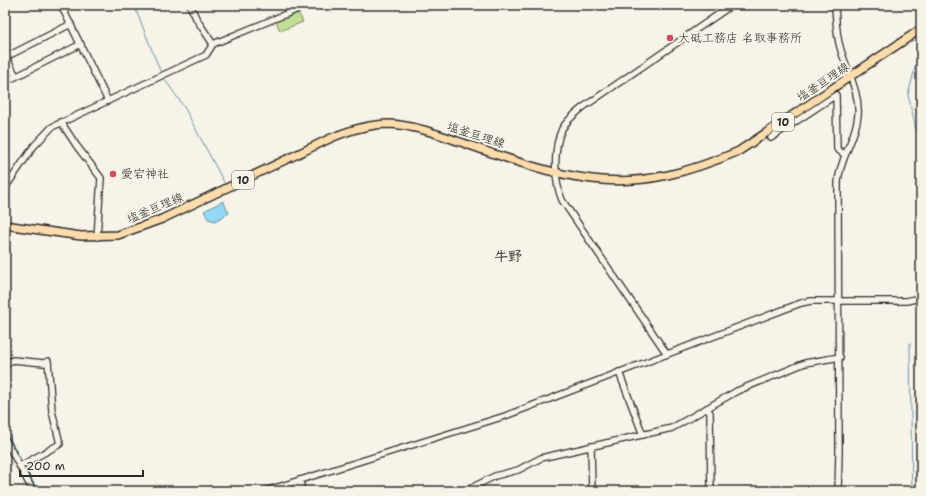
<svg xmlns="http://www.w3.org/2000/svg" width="926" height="496" font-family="'Shantell Sans','Klee One',sans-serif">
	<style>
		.green { fill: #c1de96; stroke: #768460 }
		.water { fill: #92d9f3; stroke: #6993a3 }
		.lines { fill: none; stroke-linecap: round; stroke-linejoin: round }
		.stream { stroke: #6993a3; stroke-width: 1 }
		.minor-casing { stroke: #2b2b2b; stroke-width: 8 }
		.major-casing { stroke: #2b2b2b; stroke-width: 10 }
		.minor { stroke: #f7f3e8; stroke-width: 5.5 }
		.major { stroke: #fddcac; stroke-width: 7 }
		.poi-dot { fill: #d1495b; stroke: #f7f3e8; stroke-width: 1.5 }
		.labels { text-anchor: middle; stroke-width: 4; stroke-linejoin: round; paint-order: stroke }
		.shield { fill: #f7f3e8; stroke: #686764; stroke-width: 1 }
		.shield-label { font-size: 11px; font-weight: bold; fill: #2b2b2b }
		.poi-label { font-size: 12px; fill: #2b2b2b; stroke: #f7f3e8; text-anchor: start }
		.street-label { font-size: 12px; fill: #2b2b2b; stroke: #f7f3e8 }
		.quarter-label { font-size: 14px; font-weight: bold; fill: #2b2b2b; stroke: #f7f3e8 }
	</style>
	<rect width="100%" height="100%" fill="#f7f3e8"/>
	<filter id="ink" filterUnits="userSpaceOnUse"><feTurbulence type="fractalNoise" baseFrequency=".025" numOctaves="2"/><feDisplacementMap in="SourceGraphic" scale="8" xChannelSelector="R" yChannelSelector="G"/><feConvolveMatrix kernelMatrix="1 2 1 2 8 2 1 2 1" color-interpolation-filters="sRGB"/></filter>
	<g filter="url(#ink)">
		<path class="green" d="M298 12 303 22 280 31 276 21Z"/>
		<path class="water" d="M223 201 229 213 215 221 208 219 204 211Z"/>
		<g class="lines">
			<g class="stream">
				<path d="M134 5 161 73"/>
				<path d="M918 5 921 12"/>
				<path d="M921 45 908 95 918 137 920 157 917 185 921 250"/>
				<path d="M164 78 184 107 225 184"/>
				<path d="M910 343 912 491"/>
				<path d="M5 429 21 460"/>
				<path d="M26 469 38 491"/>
			</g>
			<defs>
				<g id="minor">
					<path d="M61 5 108 101"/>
					<path d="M190 5 197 20 213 44"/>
					<path d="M835 5C836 19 836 34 840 47 846 69 860 92 858 115 856 139 840 157 838 182L839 452 838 491"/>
					<path d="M16 76 6 57 71 24"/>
					<path d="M5 82 81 44"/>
					<path d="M61 122 76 145 101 178 97 237"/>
					<path d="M771 138 836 95 837 149 844 154"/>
					<path d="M5 188 34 146 52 127 206 55 213 44 308 5"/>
					<path d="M667 354 562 200C554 181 553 148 562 129 567 120 574 115 582 108L732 5"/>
					<path d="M5 365 13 360 44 363 48 361 52 411 60 444 20 466"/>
					<path d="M619 372 643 435"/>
					<path d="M707 408 710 413 711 491"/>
					<path d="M5 439 33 491"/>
					<path d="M591 446 592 491"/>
					<path d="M265 491 505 416 801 303 811 301H906L921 298"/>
					<path d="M288 491 301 485 299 480"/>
					<path d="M465 491 495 476 518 470 541 458 672 428 737 391 805 363 840 357"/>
				</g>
				<path id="major" d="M5 225 81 236 118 235 162 219 331 138C350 130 369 124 390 124 418 126 443 136 469 145 508 159 550 174 592 179 644 186 692 171 739 151L921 29"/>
			</defs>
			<use href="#minor" class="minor-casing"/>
			<use href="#major" class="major-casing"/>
			<use href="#minor" class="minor"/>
			<use href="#major" class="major"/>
		</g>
	</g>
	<g class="poi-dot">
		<circle cx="670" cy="38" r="4"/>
		<circle cx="113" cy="174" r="4"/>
	</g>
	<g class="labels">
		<g class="shield">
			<rect x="772" y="113" width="22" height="18" rx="3"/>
			<rect x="232" y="171" width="22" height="18" rx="3"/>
		</g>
		<g class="shield-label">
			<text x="783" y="126">10</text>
			<text x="243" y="184">10</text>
		</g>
		<g class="poi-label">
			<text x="678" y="42">大砥工務店 名取事務所</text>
			<text x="121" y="178">愛宕神社</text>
		</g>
		<g class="street-label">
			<text transform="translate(823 82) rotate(-34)" y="4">塩釜亘理線</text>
			<text transform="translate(476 135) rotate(18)" y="4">塩釜亘理線</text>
			<text transform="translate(155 208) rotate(-23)" y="4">塩釜亘理線</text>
		</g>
		<g class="quarter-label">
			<text x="508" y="261">牛野</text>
		</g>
	</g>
	<rect width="926" height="496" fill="none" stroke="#f7f3e8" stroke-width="20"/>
	<rect x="10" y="10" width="906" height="476" fill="none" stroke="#2b2b2b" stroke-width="1.5" filter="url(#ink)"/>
	<path d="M20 470v6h123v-6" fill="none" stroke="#2b2b2b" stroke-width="2"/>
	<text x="26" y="470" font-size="12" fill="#2b2b2b" stroke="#f7f3e8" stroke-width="3" paint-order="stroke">200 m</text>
</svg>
